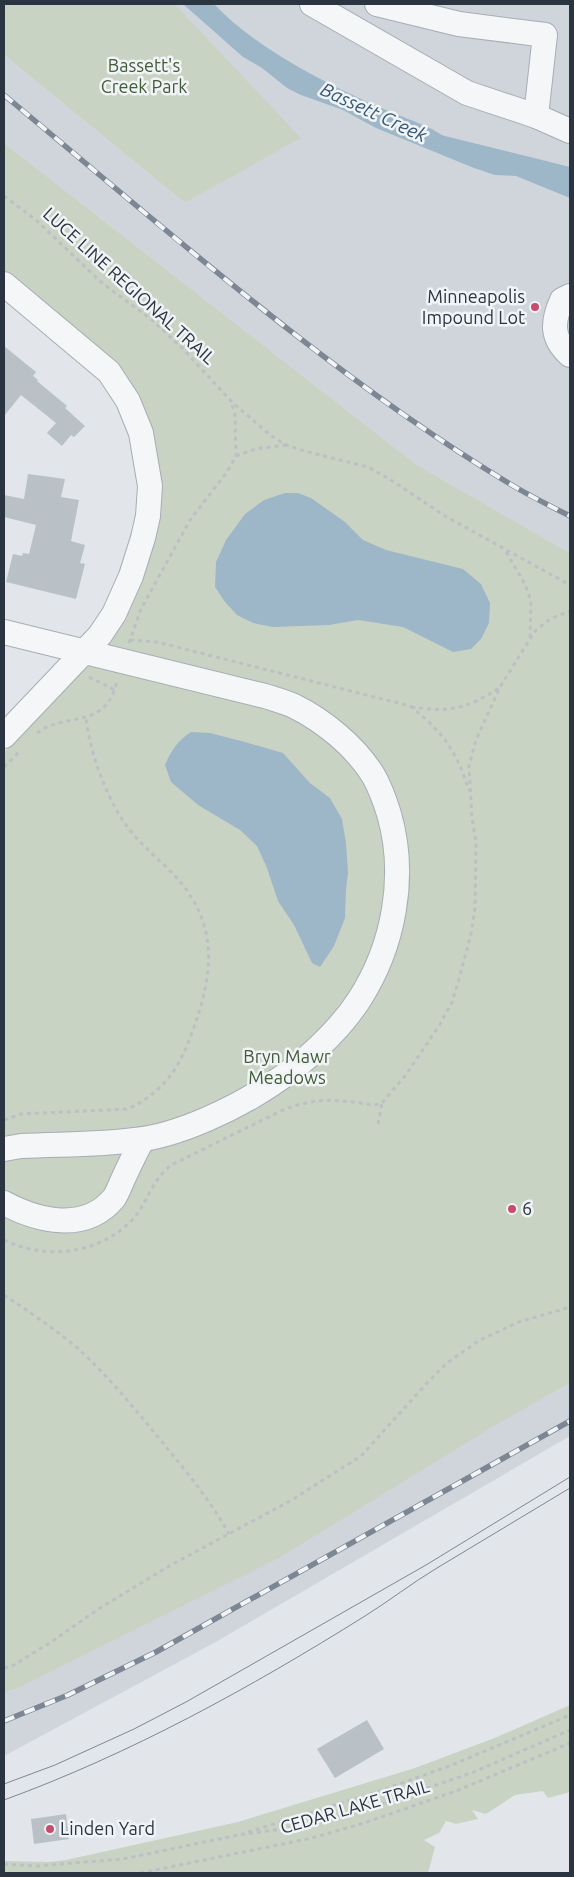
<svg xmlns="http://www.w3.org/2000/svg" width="574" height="1877" font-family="Ubuntu,sans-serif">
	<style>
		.built { fill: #d0d5dc }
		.green { fill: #c9d3c3 }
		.water { fill: #9eb7c8 }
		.building { fill: #b9c0c6 }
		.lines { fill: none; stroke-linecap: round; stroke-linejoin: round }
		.minor-casing { stroke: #a7adb4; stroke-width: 26 }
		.path { stroke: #bcc0c5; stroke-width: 3; stroke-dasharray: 4 4; stroke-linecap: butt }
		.minor { stroke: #f4f6f8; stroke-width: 24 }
		.tram { stroke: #7c8793; stroke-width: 1 }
		.rail-casing { stroke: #7c8793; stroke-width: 5.5 }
		.rail { stroke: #f1f4f7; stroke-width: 4; stroke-dasharray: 11; stroke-linecap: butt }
		.poi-dot { fill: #c94c6d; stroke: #f1f4f7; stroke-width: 2 }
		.labels { text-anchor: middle; stroke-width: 5; stroke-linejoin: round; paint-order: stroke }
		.park-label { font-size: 18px; fill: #435c38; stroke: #f1f4f7 }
		.street-label { font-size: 18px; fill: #2b3541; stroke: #f1f4f7 }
		.poi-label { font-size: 18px; fill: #2b3541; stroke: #f1f4f7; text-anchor: start }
		.water-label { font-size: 19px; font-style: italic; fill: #365874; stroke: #f1f4f7 }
	</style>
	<rect width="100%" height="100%" fill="#e2e6ea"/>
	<g class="built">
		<path d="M175 4H570V553L417 465 4 143V55L185 203 300 138Z"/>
		<path d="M570 1383V1436L214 1643 4 1756V1693L18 1688Z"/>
	</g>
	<g class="green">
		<path d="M4 4H175L301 138 185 203 4 55Z"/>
		<path d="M4 143 417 465 570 553V1383L494 1426 279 1558 18 1688 4 1693V752C36 719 70 688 98 652 104 645 112 637 117 628 169 543 179 444 115 362L4 270Z"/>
		<path d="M570 1705V1792L548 1798 543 1791 515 1795 486 1814 472 1810 478 1819 456 1824 446 1821 439 1833 424 1840 435 1847 428 1873H4V1861L48 1862 66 1860 238 1822 415 1768 497 1737Z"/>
	</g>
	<g class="water">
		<path d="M183 4H214C260 53 345 94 408 119 416 122 424 125 432 129 437 132 441 135 445 136 487 146 529 157 570 167V198L516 176 495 175 474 168 376 128 343 110 301 95 287 88 262 68 243 57Z"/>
		<path d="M285 493H298L311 498 345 522 363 540 386 550 463 569 481 584 490 603 489 623 481 639 471 649 453 652 403 627 358 620 329 625 273 627 253 623 237 615 225 602 215 587 216 562 226 540 245 514 264 500Z"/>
		<path d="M191 732 210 733 245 742 283 753 310 783 330 798 342 819 346 843 348 873 346 889 345 918 334 946 320 967 312 963 294 925 278 901 267 868 257 846 240 830 198 805 171 782 165 765C171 751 178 740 191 732Z"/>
	</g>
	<g class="building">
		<path d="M4 346 36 372 33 376 38 380 37 381 67 406 65 408 85 426 74 437 71 435 62 446 47 433 56 423 21 395 4 416Z"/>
		<path d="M28 474 65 479 61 497 79 500 71 541 85 545 80 563 85 564 76 599 6 582 13 554 22 556 23 553 29 554 36 525 4 517V495L24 499Z"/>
		<path d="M367 1720 384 1749 335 1778 317 1749Z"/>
		<path d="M66 1814 69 1839 34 1844 31 1819Z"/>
	</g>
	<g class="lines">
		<defs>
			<g id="minor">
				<path d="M312 4 467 93 536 116 570 131"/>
				<path d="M377 4 459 24 545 35 536 116"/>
				<path d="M4 284 109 372 128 401 141 433 150 486 148 516 143 538 131 576 114 614 100 635 4 736"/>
				<path d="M570 296 562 300C552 322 551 338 570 355"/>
				<path d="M4 632 265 696C274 699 285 702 294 706 324 721 355 746 373 775 380 787 385 801 389 814 407 876 394 946 359 1000 339 1031 303 1064 272 1084 236 1108 178 1136 135 1140 98 1145 59 1144 21 1146L4 1149"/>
				<path d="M4 1203C38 1221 85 1233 114 1198 118 1192 121 1183 124 1177 130 1164 136 1151 143 1139"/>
			</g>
		</defs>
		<use href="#minor" class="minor-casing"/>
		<g class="path">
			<path d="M4 196 36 220 101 282 152 320 182 348 231 401 270 435 286 445 304 451 368 467 391 480 445 516 570 585"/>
			<path d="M236 456 255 449 286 445"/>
			<path d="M506 552 525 584 531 601 530 637"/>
			<path d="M130 640 157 642 410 706C444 733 456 750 469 791"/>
			<path d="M129 643 141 609 190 520 227 472 236 456 235 415 231 401"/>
			<path d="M89 677 115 690"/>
			<path d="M411 707C450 712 465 710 499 688"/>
			<path d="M37 733C66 711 107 731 117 680"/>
			<path d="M4 767 19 752"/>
			<path d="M4 1120 21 1114 128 1109C165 1091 180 1067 193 1030 214 972 219 923 174 875 160 860 142 846 129 829 107 801 90 753 86 718"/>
			<path d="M378 1124 382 1103"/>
			<path d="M4 1240C47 1261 101 1254 134 1218 144 1206 149 1191 158 1179 161 1174 167 1169 171 1165L283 1110C319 1096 338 1100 374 1105L382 1103 405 1076 439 1026 452 1002 459 979 471 934 475 908 476 843 472 818 469 766 476 740 500 687 535 631 550 619 570 611"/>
			<path d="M4 1295C28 1311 52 1327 75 1346 109 1376 138 1413 167 1448 189 1475 212 1503 229 1534"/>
			<path d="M4 1668 12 1666 51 1642 100 1608 171 1565 290 1501 361 1456 427 1383 447 1363 480 1340 519 1322 570 1307"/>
			<path d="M248 1832 377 1792 452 1765 570 1715"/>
			<path d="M4 1864 37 1866 123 1859 238 1835 311 1825 379 1805 474 1772 570 1730"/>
			<path d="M140 1873 312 1838 364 1823 456 1791 570 1743"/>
		</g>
		<use href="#minor" class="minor"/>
		<g class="tram">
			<path d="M4 1784 55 1765 134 1729 186 1702 426 1565 570 1477"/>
			<path d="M4 1800C130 1754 250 1688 365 1616 389 1601 412 1583 437 1568 481 1541 526 1515 570 1488"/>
		</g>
		<defs>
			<g id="rail">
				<path d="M4 95C168 231 328 374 510 484 530 496 550 506 570 516"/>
				<path d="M4 1721 68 1695 156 1652 570 1421"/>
			</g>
		</defs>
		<use href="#rail" class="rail-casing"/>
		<use href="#rail" class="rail"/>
	</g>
	<g class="poi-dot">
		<circle cx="535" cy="307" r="5"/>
		<circle cx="512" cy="1209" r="5"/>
		<circle cx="50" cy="1829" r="5"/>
	</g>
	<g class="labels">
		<g class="park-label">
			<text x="144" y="72">Bassett's<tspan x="144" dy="21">Creek Park</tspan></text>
			<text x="287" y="1063">Bryn Mawr<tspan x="287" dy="21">Meadows</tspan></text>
		</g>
		<g class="street-label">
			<text transform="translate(129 286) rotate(42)" y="6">LUCE LINE REGIONAL TRAIL</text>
			<text transform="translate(355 1807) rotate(-16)" y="6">CEDAR LAKE TRAIL</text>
		</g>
		<g class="poi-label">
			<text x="525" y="303" text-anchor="end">Minneapolis<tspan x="525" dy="21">Impound Lot</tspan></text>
			<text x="522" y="1215">6</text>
			<text x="60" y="1835">Linden Yard</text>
		</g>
		<g class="water-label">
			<text transform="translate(374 112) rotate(25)" y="7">Bassett Creek</text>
		</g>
	</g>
	<rect width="574" height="1877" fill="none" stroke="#2b3541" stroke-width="10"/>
</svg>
